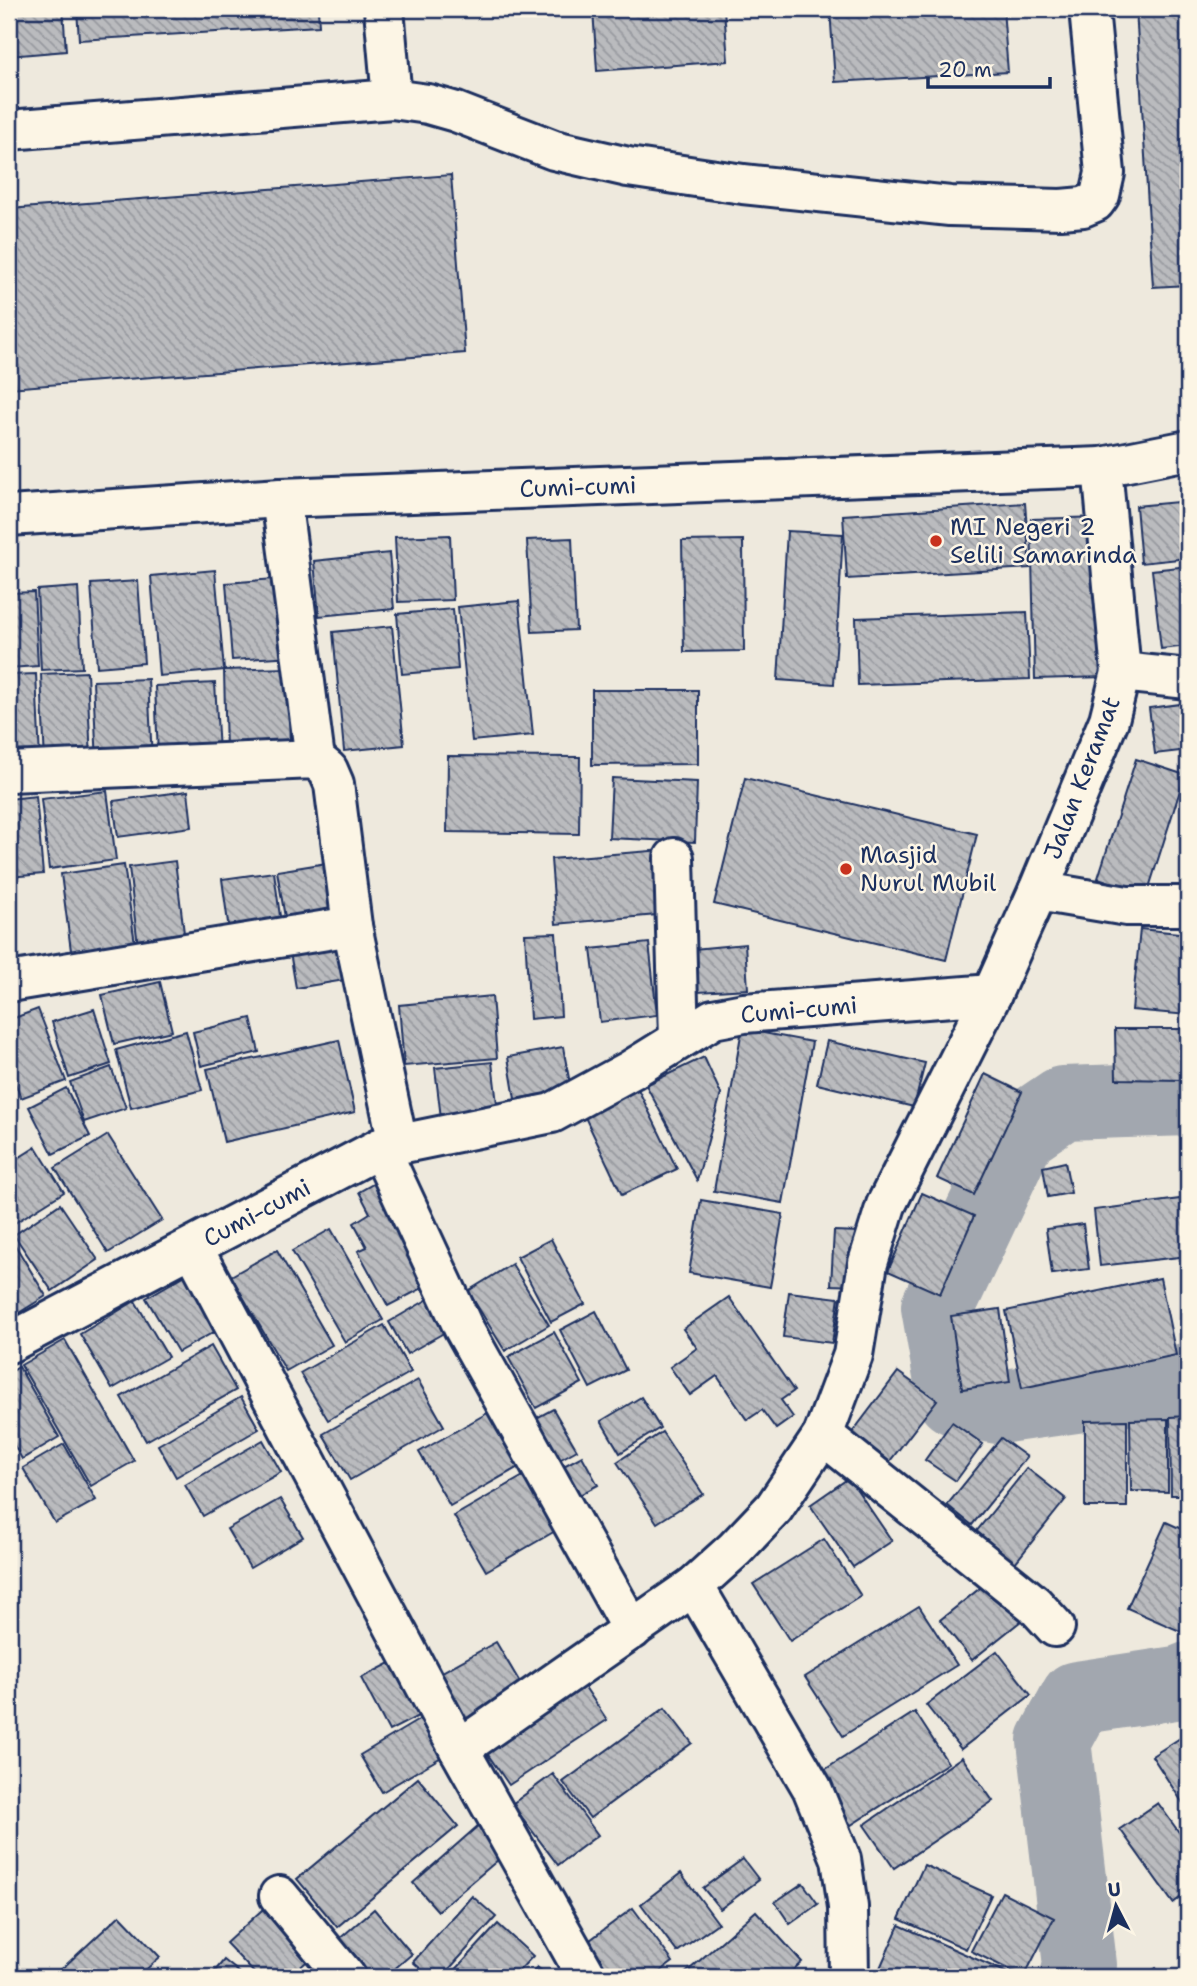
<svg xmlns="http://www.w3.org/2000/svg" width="1197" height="1986" font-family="'Shantell Sans',sans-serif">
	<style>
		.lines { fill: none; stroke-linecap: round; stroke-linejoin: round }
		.river { stroke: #a2a7af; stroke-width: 74 }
		.building { fill: url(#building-back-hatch); stroke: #1b2f5e; stroke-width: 2 }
		.minor-casing { stroke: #1b2f5e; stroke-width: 44 }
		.minor { stroke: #fcf5e5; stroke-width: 38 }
		.poi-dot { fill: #c8321e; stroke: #fcf5e5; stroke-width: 2.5 }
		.labels { text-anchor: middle; stroke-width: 5; stroke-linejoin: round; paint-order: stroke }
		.street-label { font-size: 24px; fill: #1b2f5e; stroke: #fcf5e5 }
		.poi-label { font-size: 24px; fill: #1b2f5e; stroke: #fcf5e5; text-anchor: start }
	</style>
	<defs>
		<pattern id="building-back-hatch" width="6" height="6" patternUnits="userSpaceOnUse" patternTransform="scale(1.75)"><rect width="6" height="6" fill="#babbbe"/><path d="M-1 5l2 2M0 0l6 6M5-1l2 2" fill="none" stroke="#96989e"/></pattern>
	</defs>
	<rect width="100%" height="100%" fill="#eee9dd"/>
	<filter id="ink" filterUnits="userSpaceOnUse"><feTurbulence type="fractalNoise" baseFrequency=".0143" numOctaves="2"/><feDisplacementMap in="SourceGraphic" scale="14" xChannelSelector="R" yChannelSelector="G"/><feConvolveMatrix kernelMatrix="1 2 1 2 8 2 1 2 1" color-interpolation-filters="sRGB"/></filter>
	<g filter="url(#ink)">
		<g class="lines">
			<g class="river">
				<path d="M1188 1099 1063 1103 1020 1132 938 1307 954 1398 998 1407 1188 1380"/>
				<path d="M1077 1977 1080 1965 1054 1741 1077 1698 1182 1682 1188 1679"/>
			</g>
		</g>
		<g class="building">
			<path d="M9 9H63L66 51 9 56Z"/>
			<path d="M77 9H318L319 26 79 40Z"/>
			<path d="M593 9H724L728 61 597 71Z"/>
			<path d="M830 9H1003L1008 72 835 82Z"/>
			<path d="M1136 9H1188V285L1153 287Z"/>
			<path d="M451 175 465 353 9 388V209Z"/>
			<path d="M1188 501V558L1141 563 1136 506Z"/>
			<path d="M1025 503 1030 568 847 579 843 515Z"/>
			<path d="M1102 517 1105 677 1035 679 1031 519Z"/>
			<path d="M787 531 843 534 834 684 778 680Z"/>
			<path d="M450 535 453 600 398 602 395 537Z"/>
			<path d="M572 538 576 630 532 632 527 540Z"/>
			<path d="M743 540 744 651 684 652 682 541Z"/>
			<path d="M389 553 394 609 319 616 314 561Z"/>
			<path d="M1188 566V646L1161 649 1152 570Z"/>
			<path d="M215 570 224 670 159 676 151 576Z"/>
			<path d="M287 578 293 656 232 660 226 583Z"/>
			<path d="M138 581 144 663 97 667 91 584Z"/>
			<path d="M78 587 82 668 41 670 37 590Z"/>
			<path d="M34 592 38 666 9 668V593Z"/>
			<path d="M519 601 533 735 472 741 458 607Z"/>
			<path d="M453 609 458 669 402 674 397 614Z"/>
			<path d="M1027 612 1030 679 858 685 856 618Z"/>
			<path d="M392 626 404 745 344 751 333 632Z"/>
			<path d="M288 668 290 751 226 753 224 670Z"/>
			<path d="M87 672 91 761 45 763 41 674Z"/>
			<path d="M36 674 40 760 9 761V675Z"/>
			<path d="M148 679 152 760 97 763 93 681Z"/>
			<path d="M215 683 219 752 158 755 155 686Z"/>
			<path d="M592 690H698V764L592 765Z"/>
			<path d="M1188 703V750L1155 754 1149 708Z"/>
			<path d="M448 756 580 757 579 834 447 832Z"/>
			<path d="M1136 759 1185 775 1147 894 1098 878Z"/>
			<path d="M612 778 697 782 695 842 609 838Z"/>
			<path d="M745 778 977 834 946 960 714 904Z"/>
			<path d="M107 791 116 860 49 869 41 799Z"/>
			<path d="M188 791 192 827 118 837 113 801Z"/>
			<path d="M36 796 43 874 9 877V799Z"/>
			<path d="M1188 821V886L1182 822Z"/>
			<path d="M663 850 668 914 556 924 551 859Z"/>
			<path d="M175 861 186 949 139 955 129 867Z"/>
			<path d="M327 863 336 921 287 929 277 871Z"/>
			<path d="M124 865 137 958 73 966 61 874Z"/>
			<path d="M274 872 282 931 230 938 222 879Z"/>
			<path d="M1140 929 1188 934V1015L1132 1010Z"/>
			<path d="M556 933 561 1016 530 1019 525 934Z"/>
			<path d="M649 943 657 1015 600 1022 591 949Z"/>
			<path d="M338 944 345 980 296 988 290 952Z"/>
			<path d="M745 944 748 989 698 992 694 949Z"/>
			<path d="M160 982 172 1031 114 1044 102 995Z"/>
			<path d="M492 996 497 1058 404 1066 399 1005Z"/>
			<path d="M38 1009 66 1081 21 1098 9 1067V1020Z"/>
			<path d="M94 1009 111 1064 69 1078 52 1022Z"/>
			<path d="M251 1018 259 1052 201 1066 193 1032Z"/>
			<path d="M742 1029 812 1042 783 1203 714 1191Z"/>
			<path d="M1115 1029H1184V1080L1116 1079Z"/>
			<path d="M186 1031 202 1090 131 1108 116 1050Z"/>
			<path d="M339 1040 355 1112 224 1142 207 1069Z"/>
			<path d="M827 1041 925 1063 914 1107 817 1084Z"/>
			<path d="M563 1047 571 1089 515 1099 508 1057Z"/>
			<path d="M704 1057 721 1094 697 1180 646 1085Z"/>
			<path d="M492 1062 498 1112 441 1118 435 1068Z"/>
			<path d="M111 1067 126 1108 84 1122 70 1082Z"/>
			<path d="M985 1074 1022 1092 974 1195 937 1178Z"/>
			<path d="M66 1088 90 1136 53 1154 29 1107Z"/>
			<path d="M638 1089 677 1169 622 1195 584 1115Z"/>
			<path d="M108 1135 162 1220 108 1253 55 1168Z"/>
			<path d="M36 1147 64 1192 10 1226 9 1164Z"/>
			<path d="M1065 1162 1071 1193 1048 1197 1043 1167Z"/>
			<path d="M382 1179 436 1281 388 1306 358 1251 367 1247 354 1223 370 1213 359 1192Z"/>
			<path d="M922 1193 974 1216 940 1294 888 1271Z"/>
			<path d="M1188 1198V1256L1100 1266 1094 1210Z"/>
			<path d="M701 1200 783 1214 770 1287 689 1273Z"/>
			<path d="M60 1204 98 1260 52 1291 14 1235Z"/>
			<path d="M1083 1224 1089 1269 1052 1274 1046 1229Z"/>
			<path d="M331 1229 383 1320 345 1342 292 1251Z"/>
			<path d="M834 1231 860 1232 857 1286 831 1285Z"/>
			<path d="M9 1235 46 1296 9 1319Z"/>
			<path d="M551 1239 585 1304 551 1322 517 1257Z"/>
			<path d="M277 1250 332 1345 286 1371 231 1276Z"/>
			<path d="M512 1264 549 1325 505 1351 468 1291Z"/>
			<path d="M189 1273 221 1328 178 1352 146 1298Z"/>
			<path d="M1160 1278 1176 1355 1022 1388 1006 1311Z"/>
			<path d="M789 1292 839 1298 832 1343 783 1337Z"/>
			<path d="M729 1297 794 1391 781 1400 793 1417 776 1429 762 1410 747 1420 717 1376 690 1395 670 1367 697 1348 683 1329Z"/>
			<path d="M430 1298 449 1330 407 1354 389 1322Z"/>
			<path d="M135 1301 168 1357 112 1389 80 1334Z"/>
			<path d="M1000 1309 1010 1382 962 1389 951 1316Z"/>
			<path d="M596 1311 626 1370 590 1388 560 1330Z"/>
			<path d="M384 1325 411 1372 328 1420 300 1373Z"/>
			<path d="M554 1332 582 1383 536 1408 508 1357Z"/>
			<path d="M65 1340 134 1461 91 1486 21 1365Z"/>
			<path d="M211 1346 236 1390 146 1441 121 1397Z"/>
			<path d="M19 1367 59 1437 22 1459 9 1436V1373Z"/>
			<path d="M898 1372 937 1400 883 1470 845 1442Z"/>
			<path d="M418 1380 444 1426 350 1480 323 1434Z"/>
			<path d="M241 1397 259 1429 176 1477 158 1445Z"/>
			<path d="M641 1397 660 1428 620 1453 601 1421Z"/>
			<path d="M498 1407 529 1461 450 1506 419 1452Z"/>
			<path d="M553 1409 577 1450 554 1463 531 1421Z"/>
			<path d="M1188 1416V1495H1171L1170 1417Z"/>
			<path d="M1168 1419V1492L1131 1491 1130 1420Z"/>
			<path d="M1127 1420V1507H1085V1421Z"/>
			<path d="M952 1422 983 1444 956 1481 925 1460Z"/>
			<path d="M662 1432 703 1494 657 1523 617 1462Z"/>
			<path d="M1001 1438 1027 1457 972 1525 947 1505Z"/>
			<path d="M263 1440 281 1472 203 1516 185 1485Z"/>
			<path d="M64 1444 96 1500 55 1523 23 1468Z"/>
			<path d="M582 1456 598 1485 576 1497 560 1468Z"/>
			<path d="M1027 1468 1066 1499 1011 1568 972 1537Z"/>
			<path d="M525 1475 557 1530 486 1571 454 1516Z"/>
			<path d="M849 1478 892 1541 853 1567 810 1505Z"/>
			<path d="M280 1499 303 1537 250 1568 227 1529Z"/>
			<path d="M1166 1522 1188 1532V1618L1182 1632 1127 1608Z"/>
			<path d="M824 1539 861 1596 790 1641 753 1584Z"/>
			<path d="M994 1577 1026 1617 972 1660 940 1620Z"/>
			<path d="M919 1606 957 1665 843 1736 805 1677Z"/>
			<path d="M496 1642 525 1691 466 1725 437 1675Z"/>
			<path d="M997 1651 1031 1695 961 1749 926 1705Z"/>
			<path d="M406 1655 434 1708 389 1731 361 1678Z"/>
			<path d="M583 1684 607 1720 509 1785 484 1749Z"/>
			<path d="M665 1708 692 1743 590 1818 563 1782Z"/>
			<path d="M915 1712 948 1763 851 1825 818 1774Z"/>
			<path d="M427 1715 450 1752 382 1792 360 1755Z"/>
			<path d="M1188 1733V1811L1152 1756Z"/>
			<path d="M962 1757 993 1801 894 1868 864 1825Z"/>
			<path d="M553 1774 598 1835 558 1865 512 1804Z"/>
			<path d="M418 1778 458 1826 337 1927 297 1879Z"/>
			<path d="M1158 1803 1188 1845V1892L1173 1903 1120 1829Z"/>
			<path d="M479 1825 505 1854 438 1911 413 1883Z"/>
			<path d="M743 1859 759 1880 720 1909 703 1888Z"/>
			<path d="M924 1865 991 1895 966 1949 899 1919Z"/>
			<path d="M681 1873 718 1923 677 1952 641 1904Z"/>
			<path d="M803 1883 818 1904 790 1924 775 1902Z"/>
			<path d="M1002 1892 1054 1918 1024 1977 971 1951Z"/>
			<path d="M472 1896 496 1917 442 1977H430L413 1962Z"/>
			<path d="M274 1899 320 1950 289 1977H258L226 1943Z"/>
			<path d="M633 1908 673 1962 653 1977H611L586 1943Z"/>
			<path d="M374 1909 412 1954 385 1977H370L338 1940Z"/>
			<path d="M756 1911 802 1962 785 1977H681Z"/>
			<path d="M120 1915 160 1957 138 1977H53Z"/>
			<path d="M498 1924 533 1956 513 1977H449Z"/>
			<path d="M899 1925 1010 1974 1008 1977H876Z"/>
			<path d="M224 1960 245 1977H210Z"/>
			<path d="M537 1967 549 1977H528Z"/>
			<path d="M1156 1968 1163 1977H1143Z"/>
		</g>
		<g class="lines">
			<defs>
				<g id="minor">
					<path d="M384 9 392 99"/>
					<path d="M9 130 392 99 428 104 456 112 554 150 628 167 743 184 950 206 1061 209 1083 207 1095 202 1100 195 1105 173 1089 9"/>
					<path d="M281 498 315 759"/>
					<path d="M9 516 281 498 1102 467 1188 450"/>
					<path d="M1121 672 1188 679"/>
					<path d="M9 772 315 759 328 770 334 784 352 926 398 1144"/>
					<path d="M674 858 679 1039"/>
					<path d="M1038 891 1127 906H1188"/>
					<path d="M9 982 352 926"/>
					<path d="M992 994 1038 891 1109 720 1121 672 1102 467"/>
					<path d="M380 1148 463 1327 632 1630"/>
					<path d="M193 1248 459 1749 694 1586 812 1788 841 1859 848 1907 849 1977"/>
					<path d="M9 1343 380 1148 552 1113 631 1070 713 1019 744 1013 992 994 886 1205 868 1263 853 1355 823 1435 774 1508 735 1549 694 1586"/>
					<path d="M823 1435 1034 1604 1055 1627"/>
					<path d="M459 1749 587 1977"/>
					<path d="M279 1896 346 1977"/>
				</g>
			</defs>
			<use href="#minor" class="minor-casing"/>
			<use href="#minor" class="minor"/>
		</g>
	</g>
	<g class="poi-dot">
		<circle cx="936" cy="541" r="7"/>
		<circle cx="846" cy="869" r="7"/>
	</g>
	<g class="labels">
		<g class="street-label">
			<text transform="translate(578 487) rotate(-2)" y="8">Cumi-cumi</text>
			<text transform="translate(1082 778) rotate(-69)" y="8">Jalan Keramat</text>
			<text transform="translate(799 1010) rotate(-5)" y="8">Cumi-cumi</text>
			<text transform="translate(257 1213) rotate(-28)" y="8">Cumi-cumi</text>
		</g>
		<g class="poi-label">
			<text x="950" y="535">MI Negeri 2<tspan x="950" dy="28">Selili Samarinda</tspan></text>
			<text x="860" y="863">Masjid<tspan x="860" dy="28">Nurul Mubil</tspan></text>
		</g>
	</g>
	<rect width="1197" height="1986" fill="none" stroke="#fcf5e5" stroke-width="35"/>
	<rect x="18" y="18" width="1162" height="1951" fill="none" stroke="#1b2f5e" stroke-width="2.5" filter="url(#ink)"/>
	<g transform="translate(1116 1906) rotate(354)" stroke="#fcf5e5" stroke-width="5" paint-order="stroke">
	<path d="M0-5L12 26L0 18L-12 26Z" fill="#1b2f5e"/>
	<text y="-10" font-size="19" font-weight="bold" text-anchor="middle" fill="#1b2f5e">U</text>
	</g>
	<path d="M928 77v10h122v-10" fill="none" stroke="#1b2f5e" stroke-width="3.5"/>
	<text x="938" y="77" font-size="21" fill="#1b2f5e" stroke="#fcf5e5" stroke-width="5" paint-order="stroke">20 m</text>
</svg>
